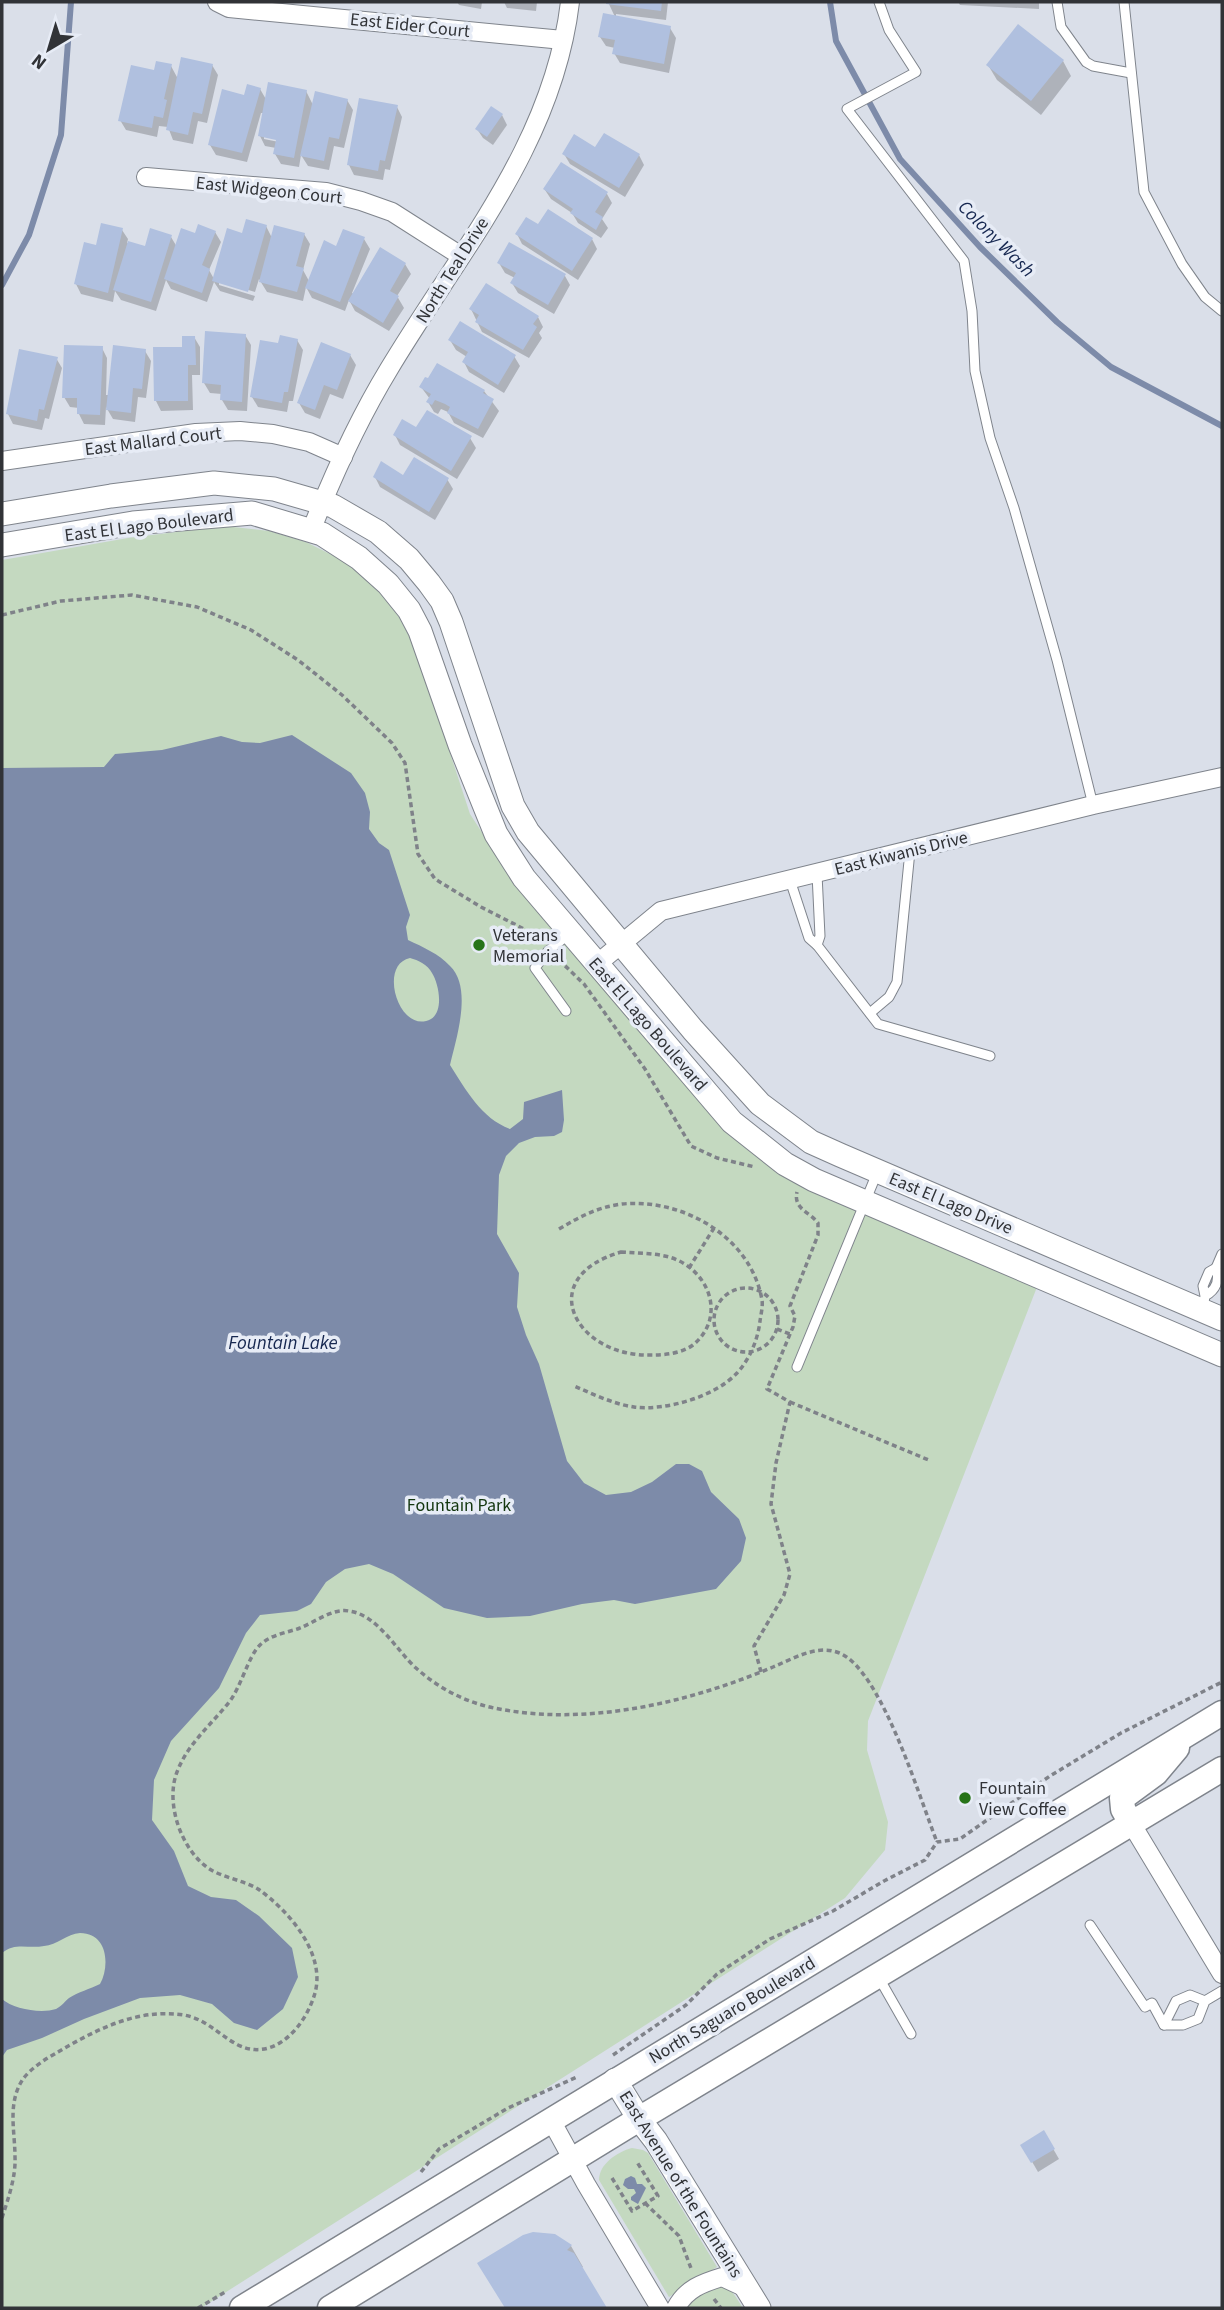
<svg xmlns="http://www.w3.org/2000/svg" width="1224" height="2310" font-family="'Source Sans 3',sans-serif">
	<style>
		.green { fill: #c4d9c0 }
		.water { fill: #7d8ba9; fill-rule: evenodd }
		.shadow { fill: #0003; fill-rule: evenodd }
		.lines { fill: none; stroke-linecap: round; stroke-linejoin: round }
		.stream { stroke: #7d8ba9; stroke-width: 6 }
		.building { fill: #b0c0df }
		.service-casing { stroke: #7f848c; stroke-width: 11 }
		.minor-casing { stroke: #7f848c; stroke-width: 20 }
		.tertiary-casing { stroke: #7f848c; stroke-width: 25 }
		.secondary-casing { stroke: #7f848c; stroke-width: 27 }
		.path { stroke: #7f8289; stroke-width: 3.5; stroke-dasharray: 5 3.5; stroke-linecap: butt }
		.service { stroke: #fff; stroke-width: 9 }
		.minor { stroke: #fff; stroke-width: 18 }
		.tertiary { stroke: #fff; stroke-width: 23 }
		.secondary { stroke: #fff; stroke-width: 24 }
		.poi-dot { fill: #277419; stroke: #e7ecf6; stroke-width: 2.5 }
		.labels { text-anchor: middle; stroke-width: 7; stroke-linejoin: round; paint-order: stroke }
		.street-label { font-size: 18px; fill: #313337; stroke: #e7ecf6 }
		.poi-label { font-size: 18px; fill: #313337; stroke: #e7ecf6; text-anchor: start }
		.park-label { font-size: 18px; fill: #13360e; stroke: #e7ecf6 }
		.water-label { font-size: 19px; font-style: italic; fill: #162750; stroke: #e7ecf6 }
	</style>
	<rect width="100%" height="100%" fill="#dadfe9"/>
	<g class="green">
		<path d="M224 526 269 531 306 542 346 562 369 579 399 617 416 649 470 814 513 880 749 1151 781 1174 1037 1287 868 1721 867 1750 888 1822 885 1850 845 1898 201 2308H2V560L128 538Z"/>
		<path d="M632 2148 643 2150 648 2153 717 2267 669 2297 599 2180C599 2164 617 2152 632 2148Z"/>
		<path d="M712 2286C732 2286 733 2293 743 2308H684L688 2301Z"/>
	</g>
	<g class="water">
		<path d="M292 735 351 773 365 793 370 812 369 829 379 843 389 850 410 915 406 927 408 940C423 947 439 954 450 966 473 988 456 1039 450 1065 466 1090 481 1118 510 1129L523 1119 524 1102 562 1090 564 1120 562 1132 554 1136 535 1137 519 1143 506 1156 499 1175 497 1234 519 1273 517 1307 526 1335 539 1364 567 1461 584 1483 606 1495 631 1492 652 1482 676 1464H689L702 1471 711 1492 739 1519 746 1538 741 1561 716 1589 635 1604 614 1600 582 1604 530 1616 487 1618 444 1608 393 1574 369 1564 345 1569 326 1582 311 1604 297 1611 260 1615 246 1633 219 1688 171 1741 154 1780 152 1820 174 1851 188 1886 211 1897 236 1900 259 1916 292 1948 298 1977 283 2009 257 2030 234 2023 212 2004 180 1995 140 1998 84 2019 42 2038 7 2050 2 2057V1999C13 2009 41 2014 56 2009 62 2006 64 2002 69 1998 78 1992 90 1989 100 1984 110 1966 108 1933 80 1933 67 1934 57 1945 44 1946 28 1949 15 1942 2 1953V768L104 767 115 754 162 750 221 736 242 742 260 743ZM410 958C418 960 428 965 432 973 439 984 444 1011 431 1019 400 1036 377 965 410 958Z"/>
		<path d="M631 2176 635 2178 637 2184H642L646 2188 638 2204 631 2200V2197L636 2193 634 2189H628L623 2185 625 2179Z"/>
	</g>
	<g class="shadow">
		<path d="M457 2H482L481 9 459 5Z"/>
		<path d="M504 2H537L536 11 507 8Z"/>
		<path d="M608 2H668L666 20 616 14V17L670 28 676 38 669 73 620 63 614 53 615 48 606 46 600 37 615 17Z"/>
		<path d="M958 2H1039V9L960 5Z"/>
		<path d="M1063 61 1071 76 1041 115 997 80 988 65Z"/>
		<path d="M212 65 218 75 207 123 198 121 193 144 173 140 168 127 159 126 157 137 126 130 120 120 155 72 171 66 178 79Z"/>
		<path d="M260 89 267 101 306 91 313 105 347 100 353 110 344 148 334 146 329 170 308 166 301 155 299 167 281 164 275 154 276 148 265 146 260 136 264 113H261L247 162 216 155 210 145 245 97ZM264 136 285 140 284 143 264 139Z"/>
		<path d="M397 107 402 117 390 170 385 169 383 180 354 175 349 165Z"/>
		<path d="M502 115 507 125 493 145 483 138 477 129Z"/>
		<path d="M596 150 639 155 644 165 625 197 570 164 564 154Z"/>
		<path d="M545 190 607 194 612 203 602 219 608 228 601 238 578 223 572 213 551 199Z"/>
		<path d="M266 226 272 238 304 234 310 244 303 270 309 281 337 248 364 239 370 249 352 293 354 294 405 264 411 274 397 296 404 308 389 331 355 311 349 300 345 311 312 298 306 287 303 301 267 292 259 279 255 292 219 281V285L255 296 253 301 220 291 214 282 207 302 171 289 166 280 156 311 121 300 115 291 113 302 81 294 76 284 97 247 122 230 128 239 127 243 146 249 171 237 177 247 196 235 215 232 221 242 209 270 214 279 244 235Z"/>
		<path d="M538 227 592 239 597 249 578 280 522 244 517 234Z"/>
		<path d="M499 263 565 276 570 285 554 314 518 293 512 283 515 278 505 273Z"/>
		<path d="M471 309 538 317 543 327 539 333 542 338 529 358 482 332Z"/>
		<path d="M245 335 251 345 247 411 228 410 222 400V394L210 393 204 383Z"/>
		<path d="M194 337 200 347V375H192L193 410 161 411 156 401 184 348Z"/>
		<path d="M297 340 303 350 293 401H289L287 412 258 407 252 397 280 345Z"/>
		<path d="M450 340 514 356 520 366 504 393 469 372 464 362 467 357 456 350Z"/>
		<path d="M102 348 107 358 106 395H109L145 351 151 361 146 398 138 397 135 422 113 419 106 407 105 425 84 424 79 414V408L70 407 64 397Z"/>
		<path d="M350 355 356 365 343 399 330 394 320 419 305 413 299 403Z"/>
		<path d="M56 358 62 368 49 419 45 418 42 430 13 424 8 414Z"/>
		<path d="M421 387 484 391 499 411 483 438 454 423 448 412 441 409 438 414 434 412 428 402 430 399Z"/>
		<path d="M417 429 470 438 476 448 457 479 400 445 395 435Z"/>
		<path d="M375 477 447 479 453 489 435 520 380 487Z"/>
		<path d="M1044 2133 1059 2159 1038 2172 1023 2146Z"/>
		<path d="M554 2236 571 2246 583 2267 581 2268 605 2308H506L479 2263Z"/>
	</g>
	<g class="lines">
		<g class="stream">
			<path d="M830 2 836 41 900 159 980 247 1057 322 1111 367 1222 426"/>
			<path d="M2 285 29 235 61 135 71 2"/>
		</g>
	</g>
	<g class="building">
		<path d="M606 2H662L661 11 606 4Z"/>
		<path d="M603 13 671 26 664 64 612 54 615 40 598 37Z"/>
		<path d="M1018 24 1064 60 1031 101 986 65Z"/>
		<path d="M181 57 213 64 202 114 193 112 188 135 166 130Z"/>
		<path d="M156 61 172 64 164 99 167 100 163 118 154 116 152 128 118 121 131 65 154 70Z"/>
		<path d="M268 82 307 90 294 158 273 154 276 140 258 136Z"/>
		<path d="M247 84 261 88 242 153 208 145 222 89 244 95Z"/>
		<path d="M315 91 348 99 339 139 329 137 324 161 300 156Z"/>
		<path d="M359 98 398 105 385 161 380 160 378 171 347 165Z"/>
		<path d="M491 106 503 114 487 137 475 129Z"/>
		<path d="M604 133 640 154 619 188 562 154 574 134 595 147Z"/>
		<path d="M561 162 608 192 595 212 603 217 596 230 570 213 573 209 543 189Z"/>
		<path d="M548 209 593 238 572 271 515 234 526 217 538 224Z"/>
		<path d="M246 219 267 225 248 292 212 281 227 228 242 233Z"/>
		<path d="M101 223 123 228 108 293 74 284 84 242 96 245Z"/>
		<path d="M198 224 216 231 202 265 210 269 202 293 164 279 181 228 195 233Z"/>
		<path d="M274 225 305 233 296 266 304 268 297 292 259 282Z"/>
		<path d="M150 228 172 235 151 302 113 290 128 241 145 246Z"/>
		<path d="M343 229 365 237 340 302 305 288 324 240 336 246Z"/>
		<path d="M509 242 566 274 548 305 510 283 516 273 497 263Z"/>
		<path d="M380 247 406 263 390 291 399 296 383 323 348 301Z"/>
		<path d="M486 283 539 316 533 324 537 327 523 350 475 322 479 315 469 309Z"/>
		<path d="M460 321 516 355 498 385 462 362 468 352 448 340Z"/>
		<path d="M205 331 246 334 242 402 220 400 221 385 202 383Z"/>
		<path d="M280 335 298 339 288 392H284L282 403 250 397 260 340 278 343Z"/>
		<path d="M182 336H195L196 365H188V401H154L153 347H182Z"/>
		<path d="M321 342 351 354 337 390 324 385 315 410 297 403Z"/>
		<path d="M64 345 103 346 100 415 77 414V398H62Z"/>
		<path d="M113 345 146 349 142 389 133 388 131 413 106 410Z"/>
		<path d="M19 349 58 357 44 410 39 409 37 421 6 414Z"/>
		<path d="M437 363 485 390 483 393 494 399 478 429 447 413 450 407 445 404 435 400 432 405 426 402 431 394 419 387 425 377 428 378Z"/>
		<path d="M427 410 472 436 451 471 393 435 402 419 416 427Z"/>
		<path d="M414 457 449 478 429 512 373 477 381 461 403 475Z"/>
		<path d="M1044 2130 1055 2149 1031 2163 1020 2145Z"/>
		<path d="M533 2232 555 2234 572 2245 567 2250 574 2253 607 2308H505L477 2263 523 2235Z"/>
	</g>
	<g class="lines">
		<defs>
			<g id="service">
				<path d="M879 2 889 30 916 72 847 109 964 261 972 311 975 371 990 438 1014 508 1057 660 1093 805"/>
				<path d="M1057 2 1061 27 1086 62 1093 66 1131 73"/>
				<path d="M1124 2 1144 192 1182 264 1205 297 1222 311"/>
				<path d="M817 874 820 936 817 945"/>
				<path d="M790 880 809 938 817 945 878 1024 990 1056"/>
				<path d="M566 1011 535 968 548 951 569 934"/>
				<path d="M870 1013 889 997 897 982 910 851"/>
				<path d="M1216 1268 1222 1254"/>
				<path d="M1203 1309 1205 1296 1203 1286 1209 1272 1216 1268C1220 1280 1216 1290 1205 1296"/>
				<path d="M797 1367 877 1173"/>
				<path d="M1090 1925 1145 2007 1152 2003 1164 2025"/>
				<path d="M879 1978 911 2034"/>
				<path d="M1205 2001 1190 1995 1176 2001 1164 2025H1183L1198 2019 1205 2001 1222 1991"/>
			</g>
			<g id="minor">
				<path d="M217 2 229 8 563 40"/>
				<path d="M146 177 326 192 361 201 392 212 461 256"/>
				<path d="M2 461 196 433 240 431 273 434 309 442 343 457"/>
				<path d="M311 531C333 475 358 420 389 369 460 250 553 145 570 2"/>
				<path d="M597 964 661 911 1093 805 1222 777"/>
				<path d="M1131 1823 1222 1974"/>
				<path d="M551 2120 586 2184 660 2308"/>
				<path d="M676 2308C686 2289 702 2283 722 2277L748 2289"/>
			</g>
			<g id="tertiary">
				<path d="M2 514 111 496 214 483 274 489 333 506 378 532 409 559 429 583 442 601 451 622 513 806 528 832 693 1030 760 1104 811 1142 840 1155 1222 1319"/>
				<path d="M2 545 133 523 252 513 322 534 359 558 388 584 409 610 420 631 460 745 496 834 524 878 732 1122 785 1164 814 1180 1222 1355"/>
				<path d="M615 2080 639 2119 656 2141 759 2308"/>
			</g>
			<g id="secondary">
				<path d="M1131 1823 1123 1809 1122 1798 1156 1773 1177 1748"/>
				<path d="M242 2308 1222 1713"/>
				<path d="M330 2308 639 2119 1222 1769"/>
			</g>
		</defs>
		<use href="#service" class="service-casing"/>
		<use href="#minor" class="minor-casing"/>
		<use href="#tertiary" class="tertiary-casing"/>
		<use href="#secondary" class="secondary-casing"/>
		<g class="path">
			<path d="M2 615 61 601 132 595 197 607 251 630 298 660 342 695 392 743 405 763 418 854 435 879 481 907 526 930 538 941"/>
			<path d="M559 960 584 984 645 1069 691 1146 717 1158 755 1167"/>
			<path d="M559 1229C579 1217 598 1207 622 1204 683 1198 751 1237 762 1300 763 1306 761 1314 760 1321 758 1339 750 1359 737 1373 715 1397 665 1411 634 1407 613 1404 593 1394 574 1386"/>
			<path d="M621 1252C637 1253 654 1253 669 1257 708 1268 728 1316 693 1345 682 1353 666 1355 652 1355 576 1358 532 1278 621 1252Z"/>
			<path d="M689 1268 714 1228"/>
			<circle cx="746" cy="1320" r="32"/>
			<path d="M777 1329 790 1334"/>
			<path d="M790 1402 931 1461"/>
			<path d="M761 1672 754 1646 784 1595 790 1574 771 1504 776 1463 790 1402 767 1389 793 1327 795 1316 790 1306 818 1235V1223C810 1212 793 1209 797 1192"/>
			<path d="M613 2055 686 2005 717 1974 770 1939 833 1911 884 1881 925 1860 937 1842 960 1839 1050 1776 1121 1733 1222 1682"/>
			<path d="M421 2172 439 2149 508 2108 577 2077"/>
			<path d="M612 2178 632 2211 658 2196 637 2162"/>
			<path d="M645 2203 679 2236 692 2271"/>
			<path d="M2 2218C8 2199 16 2177 15 2157 15 2131 7 2103 23 2079 31 2068 47 2058 58 2052 97 2029 138 2008 184 2015 206 2019 219 2035 238 2045 275 2063 306 2025 315 1993 326 1953 288 1910 258 1889 243 1880 223 1878 208 1868 181 1849 165 1803 177 1772 188 1743 212 1724 230 1701 241 1686 249 1656 259 1646 269 1635 286 1633 300 1628 315 1622 333 1608 349 1611 378 1615 396 1650 416 1668 438 1688 465 1702 494 1708 586 1727 688 1703 773 1667 797 1657 824 1640 848 1658 886 1687 919 1796 937 1842"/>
			<path d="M714 2299 721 2308"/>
			<path d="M198 2308 227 2291"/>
		</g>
		<use href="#service" class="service"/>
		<use href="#minor" class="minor"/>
		<use href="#tertiary" class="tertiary"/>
		<use href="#secondary" class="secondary"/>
	</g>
	<g class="poi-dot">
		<circle cx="479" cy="945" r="7"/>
		<circle cx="965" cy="1798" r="7"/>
	</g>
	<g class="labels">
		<g class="street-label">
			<text transform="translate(410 25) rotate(6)" y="6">East Eider Court</text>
			<text transform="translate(269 190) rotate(6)" y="6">East Widgeon Court</text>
			<text transform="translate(452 270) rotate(-58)" y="6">North Teal Drive</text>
			<text transform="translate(153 441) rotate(-7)" y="6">East Mallard Court</text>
			<text transform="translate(149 525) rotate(-7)" y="6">East El Lago Boulevard</text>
			<text transform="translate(901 853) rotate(-14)" y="6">East Kiwanis Drive</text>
			<text transform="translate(648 1024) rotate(49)" y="6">East El Lago Boulevard</text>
			<text transform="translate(951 1203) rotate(23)" y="6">East El Lago Drive</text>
			<text transform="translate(732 2010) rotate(-31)" y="6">North Saguaro Boulevard</text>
			<text transform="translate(681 2184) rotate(58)" y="6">East Avenue of the Fountains</text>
		</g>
		<g class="poi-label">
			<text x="493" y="941">Veterans<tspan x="493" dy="21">Memorial</tspan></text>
			<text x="979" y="1794">Fountain<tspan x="979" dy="21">View Coffee</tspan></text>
		</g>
		<g class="park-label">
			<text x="459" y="1511">Fountain Park</text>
		</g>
		<g class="water-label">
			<text transform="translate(997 238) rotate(45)" y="7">Colony Wash</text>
			<text x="283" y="1349">Fountain Lake</text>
		</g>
	</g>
	<rect width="1224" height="2310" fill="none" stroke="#313337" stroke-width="7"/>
	<g transform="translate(49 49) rotate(218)" stroke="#e7ecf6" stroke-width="5" paint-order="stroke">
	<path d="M0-5L12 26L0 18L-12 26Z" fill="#313337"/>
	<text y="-10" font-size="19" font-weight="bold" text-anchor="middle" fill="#313337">N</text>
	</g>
</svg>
